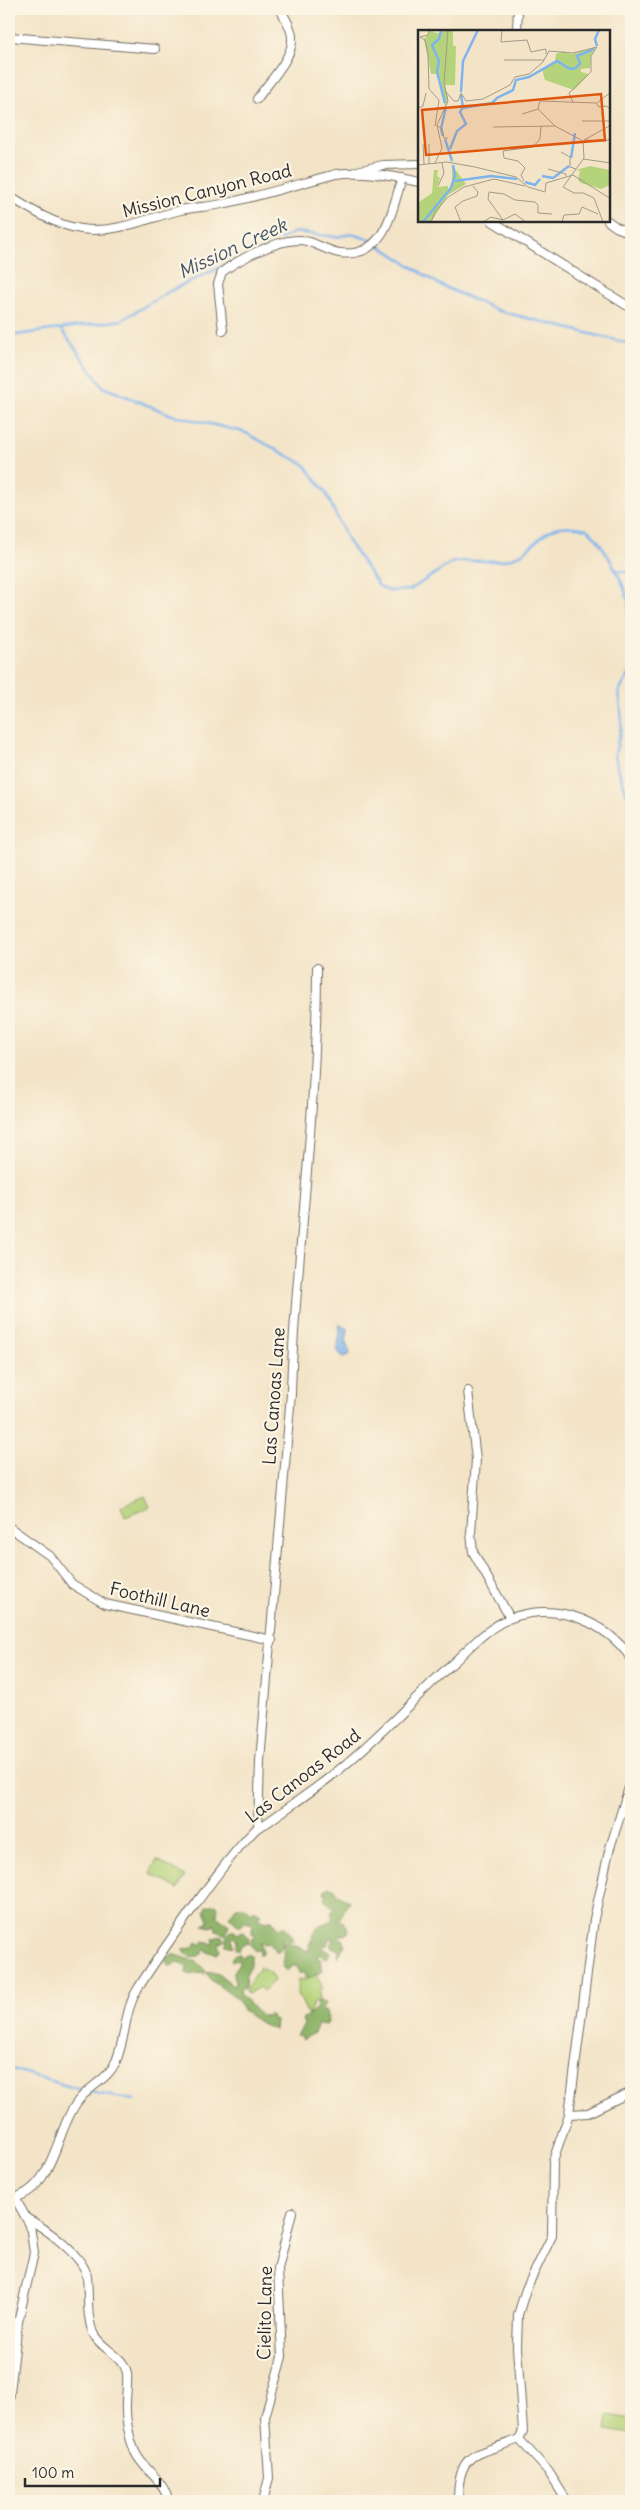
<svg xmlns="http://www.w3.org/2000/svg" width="640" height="2510" font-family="Delius,sans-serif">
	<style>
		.green { fill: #b5d37b; stroke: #707f53 }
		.forest { fill: #90b56b; stroke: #5e704b }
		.water { fill: #7eb4ed; stroke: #54708c }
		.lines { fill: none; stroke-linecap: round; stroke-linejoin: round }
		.stream { stroke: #7eb4ed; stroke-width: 2.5 }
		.street-casing { stroke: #716c62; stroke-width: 10 }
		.street { stroke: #fff; stroke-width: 8 }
		.labels { text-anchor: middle; stroke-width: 4.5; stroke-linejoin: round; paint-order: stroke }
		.street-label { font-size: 18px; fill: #2b2b2b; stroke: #fcf5e5 }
		.water-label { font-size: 19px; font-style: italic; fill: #445465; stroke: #fcf5e5 }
		.inset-river { fill: none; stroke: #7eb4ed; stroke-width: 2.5 }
		.inset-road { fill: none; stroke: #a39a89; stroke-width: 1 }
		.view { fill: #df570e; fill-opacity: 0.15; stroke: #df570e; stroke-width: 2.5 }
		.inset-edge { fill: none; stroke: #2b2b2b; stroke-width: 2.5 }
	</style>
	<rect width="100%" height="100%" fill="#fcf5e5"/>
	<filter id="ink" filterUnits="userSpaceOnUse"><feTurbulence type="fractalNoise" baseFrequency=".02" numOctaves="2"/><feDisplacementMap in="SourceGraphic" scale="10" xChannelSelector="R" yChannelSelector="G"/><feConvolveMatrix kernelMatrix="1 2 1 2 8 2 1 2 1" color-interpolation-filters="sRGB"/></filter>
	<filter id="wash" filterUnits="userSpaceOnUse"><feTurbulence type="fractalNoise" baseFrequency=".0096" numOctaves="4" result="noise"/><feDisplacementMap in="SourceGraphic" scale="20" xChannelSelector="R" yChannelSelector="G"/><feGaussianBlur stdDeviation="1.12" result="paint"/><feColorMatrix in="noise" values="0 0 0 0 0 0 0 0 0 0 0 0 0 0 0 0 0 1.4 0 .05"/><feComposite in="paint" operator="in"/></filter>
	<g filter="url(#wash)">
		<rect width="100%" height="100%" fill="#f3e4c7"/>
		<g class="green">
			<path d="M145 1496 150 1507 125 1517 121 1506Z"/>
			<path d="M157 1860 185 1876 178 1889 150 1873Z"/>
			<path d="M259 1967 270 1973 274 1981 263 1991 259 1987 248 1994 245 1991Z"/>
			<path d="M314 1970 323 1988 320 1989 319 2000 314 2002 308 2015 297 1992 298 1979 305 1980V1974Z"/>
			<path d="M608 2415 631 2419V2434L606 2430Z"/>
		</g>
		<g class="forest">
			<path d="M330 1887 335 1889 338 1895 349 1901 339 1920 344 1922 349 1930 347 1934 339 1936V1938L343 1939 345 1944 338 1957 339 1950 333 1949 330 1945 334 1938H330L326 1946 323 1945 322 1948 330 1952 327 1958 318 1954 317 1959H321L323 1971 307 1979 304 1973H299L297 1966H292L287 1971 282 1967C285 1962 282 1951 284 1943L288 1942 307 1951 310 1947 309 1945C318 1928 312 1928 333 1920L331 1912 335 1909 325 1900 327 1894 324 1893 325 1889Z"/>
			<path d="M216 1904 218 1907C214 1919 223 1920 229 1925L226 1935 216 1930 215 1925 210 1927 203 1925 209 1921 205 1911 207 1906Z"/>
			<path d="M236 1907H245L252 1913 254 1910 261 1914 258 1919 267 1922 272 1920 278 1928 284 1926 293 1937 294 1940 281 1941 283 1944 281 1949 276 1952 270 1944V1941L265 1944 260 1943 263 1951 260 1955 259 1950H254L251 1945 252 1939 256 1937 255 1934H252V1924L245 1922 240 1927 229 1917Z"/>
			<path d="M231 1931H235L236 1934 242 1931 249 1939V1944L246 1943 241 1945 239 1951 235 1949 237 1941 234 1937 232 1938 233 1947 226 1945 228 1934Z"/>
			<path d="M222 1936 226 1940 218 1944 220 1950 217 1953 207 1952 206 1948 199 1956 191 1957 182 1949 193 1948 197 1942 202 1945 203 1942 214 1944 213 1938Z"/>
			<path d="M172 1954 197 1962 206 1971 205 1974 197 1973 191 1975 186 1973 187 1966 177 1963 171 1966 167 1964 166 1960Z"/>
			<path d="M239 1954 241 1958 248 1954 251 1955V1964L246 1975 245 1988 241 1987 240 1994 261 2016 271 2015 272 2019 276 2020 275 2030 257 2021 243 2010 238 2000 211 1980 207 1973 209 1971 219 1974 233 1985 235 1984 234 1972 240 1961 231 1960 233 1956Z"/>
			<path d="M319 2001 325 2003 322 2011 327 2012 328 2022 325 2025 318 2024 314 2033 302 2040V2036L297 2035 304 2025 302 2019 317 2008 316 2003Z"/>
		</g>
		<path class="water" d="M339 1325H342L343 1327 348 1329 346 1342 350 1353 347 1356 343 1357 337 1350 340 1333Z"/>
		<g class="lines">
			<g class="stream">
				<path d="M279 240 295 232 336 237 352 234 371 240 440 285 499 311 631 344"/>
				<path d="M62 330 103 387 172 415 244 432 305 465 326 493 348 541 379 586 389 591 410 590 451 563C471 557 492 565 512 558 531 552 540 533 555 528 564 526 577 526 586 529 600 536 625 585 628 601 630 612 627 623 631 635"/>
				<path d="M9 336 122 320 170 291 227 264"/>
				<path d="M616 570 631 573"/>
				<path d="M631 672 619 691 622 723 615 755 617 766 631 806"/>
				<path d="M9 2068 84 2091"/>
				<path d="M89 2092 135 2100"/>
			</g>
		</g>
	</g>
	<g filter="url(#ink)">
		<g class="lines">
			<defs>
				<g id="street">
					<path d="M517 30 518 9"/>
					<path d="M9 37 155 49"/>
					<path d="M257 99C267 84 294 57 292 38 292 28 285 18 280 9"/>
					<path d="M357 171 383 165 419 164"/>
					<path d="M9 196C31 210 55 225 81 229 116 234 147 218 181 210 194 207 209 207 222 204 261 196 298 184 336 174 364 170 392 176 419 182"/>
					<path d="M492 221 631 308"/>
					<path d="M608 221 616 227 631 233"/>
					<path d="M223 331 218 284 222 272C239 259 278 239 300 240 314 241 326 251 340 253 385 259 392 210 402 178"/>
					<path d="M468 1391 476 1459 471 1533 473 1552 510 1618"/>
					<path d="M9 1527 50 1556 72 1584 105 1604 272 1640"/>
					<path d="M258 1827 260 1761 291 1394C292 1343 297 1292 301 1242 309 1151 317 1059 317 968"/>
					<path d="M569 2114 588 2113 631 2092"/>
					<path d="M9 2199C55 2192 55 2130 78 2101 89 2086 109 2079 116 2061 126 2038 124 2012 137 1990 155 1961 175 1933 195 1905 214 1879 233 1852 256 1829 259 1826 264 1825 268 1822 290 1806 314 1790 335 1773 378 1739 414 1698 454 1662 473 1644 492 1623 517 1616 561 1603 606 1623 631 1658"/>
					<path d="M26 2218C44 2227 85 2257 87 2277 89 2296 86 2315 93 2333 101 2350 123 2354 127 2373 128 2383 126 2394 126 2403 125 2418 129 2438 135 2452 144 2471 164 2479 168 2501"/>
					<path d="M9 2401 18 2322 34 2253 30 2225 15 2198"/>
					<path d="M519 2439 548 2471 567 2501"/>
					<path d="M263 2501 269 2478 265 2417 282 2357 278 2269 292 2212"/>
					<path d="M458 2501C458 2447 479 2456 519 2439L523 2431 517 2348 518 2315 526 2289 552 2236 553 2161 569 2114 594 1919 609 1851 631 1781"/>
				</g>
			</defs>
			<use href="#street" class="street-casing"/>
			<use href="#street" class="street"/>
		</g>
	</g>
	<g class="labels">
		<g class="street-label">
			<text transform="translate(207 191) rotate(-14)" y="6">Mission Canyon Road</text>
			<text transform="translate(274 1396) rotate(-86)" y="6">Las Canoas Lane</text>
			<text transform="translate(160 1600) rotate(13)" y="6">Foothill Lane</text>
			<text transform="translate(303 1776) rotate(-38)" y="6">Las Canoas Road</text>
			<text transform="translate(265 2313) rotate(-89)" y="6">Cielito Lane</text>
		</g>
		<g class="water-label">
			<text transform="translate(232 248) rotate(-25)" y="7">Mission Creek</text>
		</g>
	</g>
	<g transform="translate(418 30)">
		<rect width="192" height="192" fill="#f3e4c7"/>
		<path d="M22 0H35V16H38L37 55H27L30 69 27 77 22 49 20 44H13L6 9 12 1 22 4ZM178 17 173 25 172 38 163 39V42L171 44 156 60 127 50 124 39 137 32 138 24 145 21 153 24ZM34 135 48 154 30 165 13 192H0L1 172 14 163 16 140H20L19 146 22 148 19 157 30 156V160L34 152ZM172 136 192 140V155L183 159 163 153 160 150 162 141 158 140Z" fill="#b5d37b"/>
		<path class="inset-river" d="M23 0 21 9 14 15 21 31 19 42 27 73M179 16 177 9 181 0M43 62 45 31 60 0M45 78 74 73 79 68 95 60 98 50 111 47 139 31 152 39 158 38 162 33 159 26 176 19M25 106 23 99 28 77M27 109 34 131M32 119 39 101 48 94 42 82 45 77 43 65M153 128 157 103M124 146 135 148 151 136M37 151 73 146 99 149M107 152 117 155 122 149M5 192 33 158 37 145 35 135"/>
		<path class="inset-road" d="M11 0 10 5 2 7 7 10 10 24 11 59 21 70 17 96M84 0 83 12 109 10 113 22 128 19V24M86 30H126M27 61 36 71H40L43 63 48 71 65 69 92 55 97 47 111 44 125 32 131 21 155 23 179 17 173 26V42L151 63 155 72M179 73 193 62M0 78 5 76 8 63M104 84 120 79M164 91H193M19 96 24 98 26 108H30M75 97 137 96M166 110 193 95M166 110 188 111 193 108M165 111 137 96 120 79 122 71 178 73 181 77 188 76 193 79M165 111 166 128 145 157 156 163H165L176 168 185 192M5 114 6 134M11 114V134M143 122 152 127V137L158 139M165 129 193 133M17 133 24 118 19 95 30 71 26 53 30 0M0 135 29 132 57 137 98 147 110 157 127 162 128 153 155 145 193 169M130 139 148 144V146M106 151 103 145 107 138 100 131 86 128 85 121 115 117 122 109 123 96M20 156 26 143 24 133M85 190 70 169 71 162 86 164 97 170 117 172 120 175V183L134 184M85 190 97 184 108 192M13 192 17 182 29 168 46 157 76 149 107 156M43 192 37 177 45 171 59 166 60 162 55 156M65 192 73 187 85 190M144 192 146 185 161 184 164 177 180 184"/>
		<path class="view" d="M183 64 187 110 8 125 4 80Z"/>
		<rect width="192" height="192" class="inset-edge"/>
	</g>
	<rect width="640" height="2510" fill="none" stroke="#fcf5e5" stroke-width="30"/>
	<path d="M25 2478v8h135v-8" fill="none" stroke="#2b2b2b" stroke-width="2.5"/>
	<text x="32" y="2478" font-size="15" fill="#2b2b2b" stroke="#fcf5e5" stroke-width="4" paint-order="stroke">100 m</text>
</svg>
